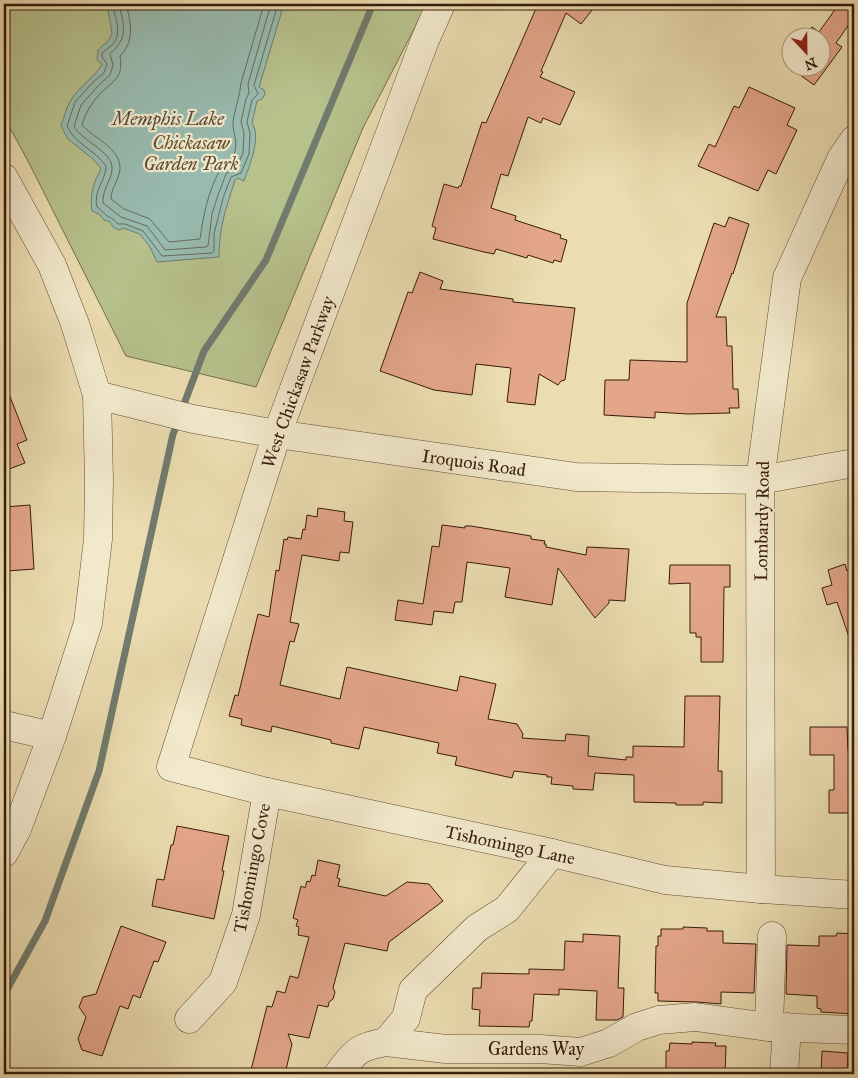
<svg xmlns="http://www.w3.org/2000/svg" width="858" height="1078" font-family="'IM FELL Great Primer',serif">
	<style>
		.green { fill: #b7c18c; stroke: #776e4b }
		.water { fill: #98bbb0; stroke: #717b6e }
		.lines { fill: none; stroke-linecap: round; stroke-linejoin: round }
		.shore { stroke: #686a5d; stroke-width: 1 }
		.stream { stroke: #717b6e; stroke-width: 7 }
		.building { fill: #e4a68b; stroke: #371a0a }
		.minor-casing { stroke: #644b34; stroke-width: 29 }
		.minor { stroke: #f2e9cc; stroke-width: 28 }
		.labels { text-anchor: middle; stroke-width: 4.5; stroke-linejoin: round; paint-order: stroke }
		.park-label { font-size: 18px; font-style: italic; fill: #5d4c31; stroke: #f2e9cc }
		.street-label { font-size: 18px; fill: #371a0a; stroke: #f2e9cc }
		.water-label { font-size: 19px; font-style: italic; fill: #544a3c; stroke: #f2e9cc }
	</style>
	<rect width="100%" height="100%" fill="#ebddb1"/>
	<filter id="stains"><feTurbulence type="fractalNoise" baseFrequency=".004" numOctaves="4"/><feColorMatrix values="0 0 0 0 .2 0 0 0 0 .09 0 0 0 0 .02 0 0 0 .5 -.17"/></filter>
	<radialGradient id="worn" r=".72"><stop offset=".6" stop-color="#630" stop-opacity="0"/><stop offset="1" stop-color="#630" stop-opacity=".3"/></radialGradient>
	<path class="green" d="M4 4H427L363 128 256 387 126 356 29 163 4 117Z"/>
	<path class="water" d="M107 4H283L281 14 259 87 264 90 265 94 262 99 257 101 252 123C262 137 249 166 244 181L238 178 235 180C226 209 219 226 219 257L157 262 150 247 140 234 123 228 120 230 114 228 110 222 104 220 99 214 92 211C90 200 92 189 96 179 98 175 100 172 101 168L93 159 68 139 61 126C64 118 66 107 71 100 77 89 99 73 102 64L97 60 98 50 109 40 112 33Z"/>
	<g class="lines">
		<g class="shore">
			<path d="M112 4C115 16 123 34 112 45 109 48 105 50 102 53V57L107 64 104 73 93 82 75 102 67 126C75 144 95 150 106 166 106 180 93 191 97 207 101 209 102 212 106 215 111 219 112 217 118 224H125L143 231 162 256 212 253 214 251V234L223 198 231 177 241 173 249 154 250 133 247 122 252 100 258 94 254 85 278 4"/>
			<path d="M119 4C124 28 129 36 110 54L113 65 110 75 98 86 81 105 74 126C81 141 113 151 112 169 112 180 102 189 103 203L121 217 147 226 165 250 206 247 208 246 212 214 218 195 226 174 237 167 243 153 244 133 241 122 246 99 249 93 248 84 271 4"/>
			<path d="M126 4C131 23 135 41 120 56 123 74 117 79 105 89 94 99 86 111 82 125 93 138 121 148 120 169 119 180 111 188 111 199L124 209 150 219 169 242 200 239C203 217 208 192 219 172 223 163 233 162 235 151 238 140 232 131 233 121 235 108 240 96 241 83L264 4"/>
		</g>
		<g class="stream">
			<path d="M181 412 204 351 266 260 373 4"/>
			<path d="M4 995 45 921 99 771 173 434 178 422"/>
		</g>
	</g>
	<g class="building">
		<path d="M538 4H597L581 24 566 13 541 71 543 72 540 77 575 92 560 125 543 118 541 123 528 117 508 176 501 174 491 208 516 216 515 220 561 235 560 238 567 240 561 262 554 260 553 263 528 255 527 258 496 249 494 254 484 252 433 239 436 228 432 226 444 184 458 188 459 186H461L482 122 486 123Z"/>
		<path d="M839 4H854V17L836 43 842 47 814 85 785 64 790 56V68H820V38H804L812 27 819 32Z"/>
		<path d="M749 87 795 108 787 125 797 130 776 174 768 170 758 191 698 166 709 144 715 147 734 106 739 108Z"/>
		<path d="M729 217 749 224 733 274 732 273 716 317H726L727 346H732L733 389H738L739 408H729L730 413 688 414 655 412V418L604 415 605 380H629L630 360 687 362V303L714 223 725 227Z"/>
		<path d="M420 272 443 281 440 289 513 299V302L575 308 565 380 561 381 558 385 539 374 535 405 507 402 511 368 476 364 472 395 434 390 380 371 408 292 412 293Z"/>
		<path d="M4 384H5L27 440 17 444 25 463 4 471Z"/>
		<path d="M30 505 34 569 7 571V569H4V507Z"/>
		<path d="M318 508 345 512 344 521 353 522 349 553 340 552 339 561 302 555 290 622 299 624 294 642 290 641 280 685 340 699 347 667 457 691 460 676 496 684 488 719 517 724 523 734 522 738 565 741 566 734 589 736 588 756 626 760V757H633V746L684 747 685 696H720L718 771H722V803L703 802V805H676V803L634 802V775L595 773 593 790 573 789V786L551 784 552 777H547V775L514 771 512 778 455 765 457 757 437 753 439 743 364 727 359 749 331 743V740L272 726 271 732 241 725 242 719 229 716 235 695 238 696 258 614 269 617 276 570 279 571 284 539 287 540 288 537 301 539 303 529 305 530 307 515 317 517Z"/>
		<path d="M442 525 465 528V526H471L531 536V539L545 541 544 544H546V547L586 555 587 547 629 549 625 601 609 600V603L595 618 558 568 552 605 505 597 510 568 467 562 462 602H455L453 613 434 611 432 625 395 620 398 600 423 604 432 546 439 547Z"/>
		<path d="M845 564 847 571 854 569V639L850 640 837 602 827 605 822 588 832 585 828 570Z"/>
		<path d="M670 565H730V587H724L723 662H701V637H696V633H690V583L669 584Z"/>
		<path d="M810 727H847L848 751H854V813H829V790H834V755H810Z"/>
		<path d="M177 826 229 836 222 871H224L214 919 152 906 157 879 164 880 171 845H173Z"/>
		<path d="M318 860 340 865 337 878 340 879 338 886 386 896 407 882 429 884 443 901 389 942 387 951 345 943 333 988 335 992 333 999 329 1002 328 1007 318 1005 309 1038 288 1034 292 1044 285 1074H250L267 1006 272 1007 277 991 285 993 290 976 298 978 309 937 298 935 299 927 296 926 298 920 293 918 301 886 305 888 307 881 310 882 312 875 315 876Z"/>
		<path d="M121 926 166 942 158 962 154 961 140 998 133 995 128 1009 120 1006 102 1056 82 1050 78 1039 86 1017 79 1007 83 997 96 994Z"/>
		<path d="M683 927 707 928V931H723V943L756 944 754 993 721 992V1004L697 1002 658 1001V993H655L656 946H658V936H661V929H683Z"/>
		<path d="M837 933 854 934V1014L821 1012V1009L817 1008V996L786 994 787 945 819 946V936H836Z"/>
		<path d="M583 934 620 936 618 988H624L623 1017 617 1020H596L597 991 559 989V995L534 994 532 1021H530L529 1027 479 1026 480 1010 472 1009 473 988H481L482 973 529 974V969L564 970 565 941 583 942Z"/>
		<path d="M692 1042 716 1043 715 1046H726L725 1074H666V1051H669L670 1043 692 1044Z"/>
		<path d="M822 1051 848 1053 847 1074H821Z"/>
	</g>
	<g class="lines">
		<defs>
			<g id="minor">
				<path d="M441 4 425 40 277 434 171 767 267 792 552 853 665 880 761 889 854 895"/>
				<path d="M4 178 52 265 75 324 97 395 99 480 98 539 88 623 52 736 17 829 4 853"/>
				<path d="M97 395 193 419 277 434 576 477 760 480 854 463"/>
				<path d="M4 725 52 736"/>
				<path d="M761 889 760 480 787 278 841 159 854 140"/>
				<path d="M189 1019 223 982 246 915 267 792"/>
				<path d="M769 1027 772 936"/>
				<path d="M386 1042 446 1049H540L581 1052 609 1043 637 1027 659 1020 695 1017 769 1027 854 1030"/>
				<path d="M338 1074C355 1052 357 1047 386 1042L406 1018 413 990 477 928 507 909 552 853"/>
				<path d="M784 1074 787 1027"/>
			</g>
		</defs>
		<use href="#minor" class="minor-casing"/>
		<use href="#minor" class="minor"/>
	</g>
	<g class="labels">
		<g class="park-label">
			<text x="191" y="149">Chickasaw<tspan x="191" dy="21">Garden Park</tspan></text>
		</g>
		<g class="street-label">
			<text transform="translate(298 382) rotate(-70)" y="6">West Chickasaw Parkway</text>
			<text transform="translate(474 463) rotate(8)" y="6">Iroquois Road</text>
			<text transform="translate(762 521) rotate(-89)" y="6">Lombardy Road</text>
			<text transform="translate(510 845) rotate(12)" y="6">Tishomingo Lane</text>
			<text transform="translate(252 868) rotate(-79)" y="6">Tishomingo Cove</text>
			<text x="536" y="1055">Gardens Way</text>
		</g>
		<g class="water-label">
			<text x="168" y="125">Memphis Lake</text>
		</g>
	</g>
	<rect width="858" height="1078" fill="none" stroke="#ebddb1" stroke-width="20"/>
	<rect x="5" y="5" width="848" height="1068" fill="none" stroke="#371a0a" stroke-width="2.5"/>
	<rect x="10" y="10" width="838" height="1058" fill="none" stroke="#371a0a"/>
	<g transform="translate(806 52) rotate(158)"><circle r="24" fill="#f2e9cc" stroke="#a7967e"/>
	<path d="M0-4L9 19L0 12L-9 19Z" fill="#8f2418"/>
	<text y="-8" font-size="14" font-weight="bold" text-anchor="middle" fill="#371a0a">N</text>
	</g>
	<rect width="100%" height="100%" filter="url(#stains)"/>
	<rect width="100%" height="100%" fill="url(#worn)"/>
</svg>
